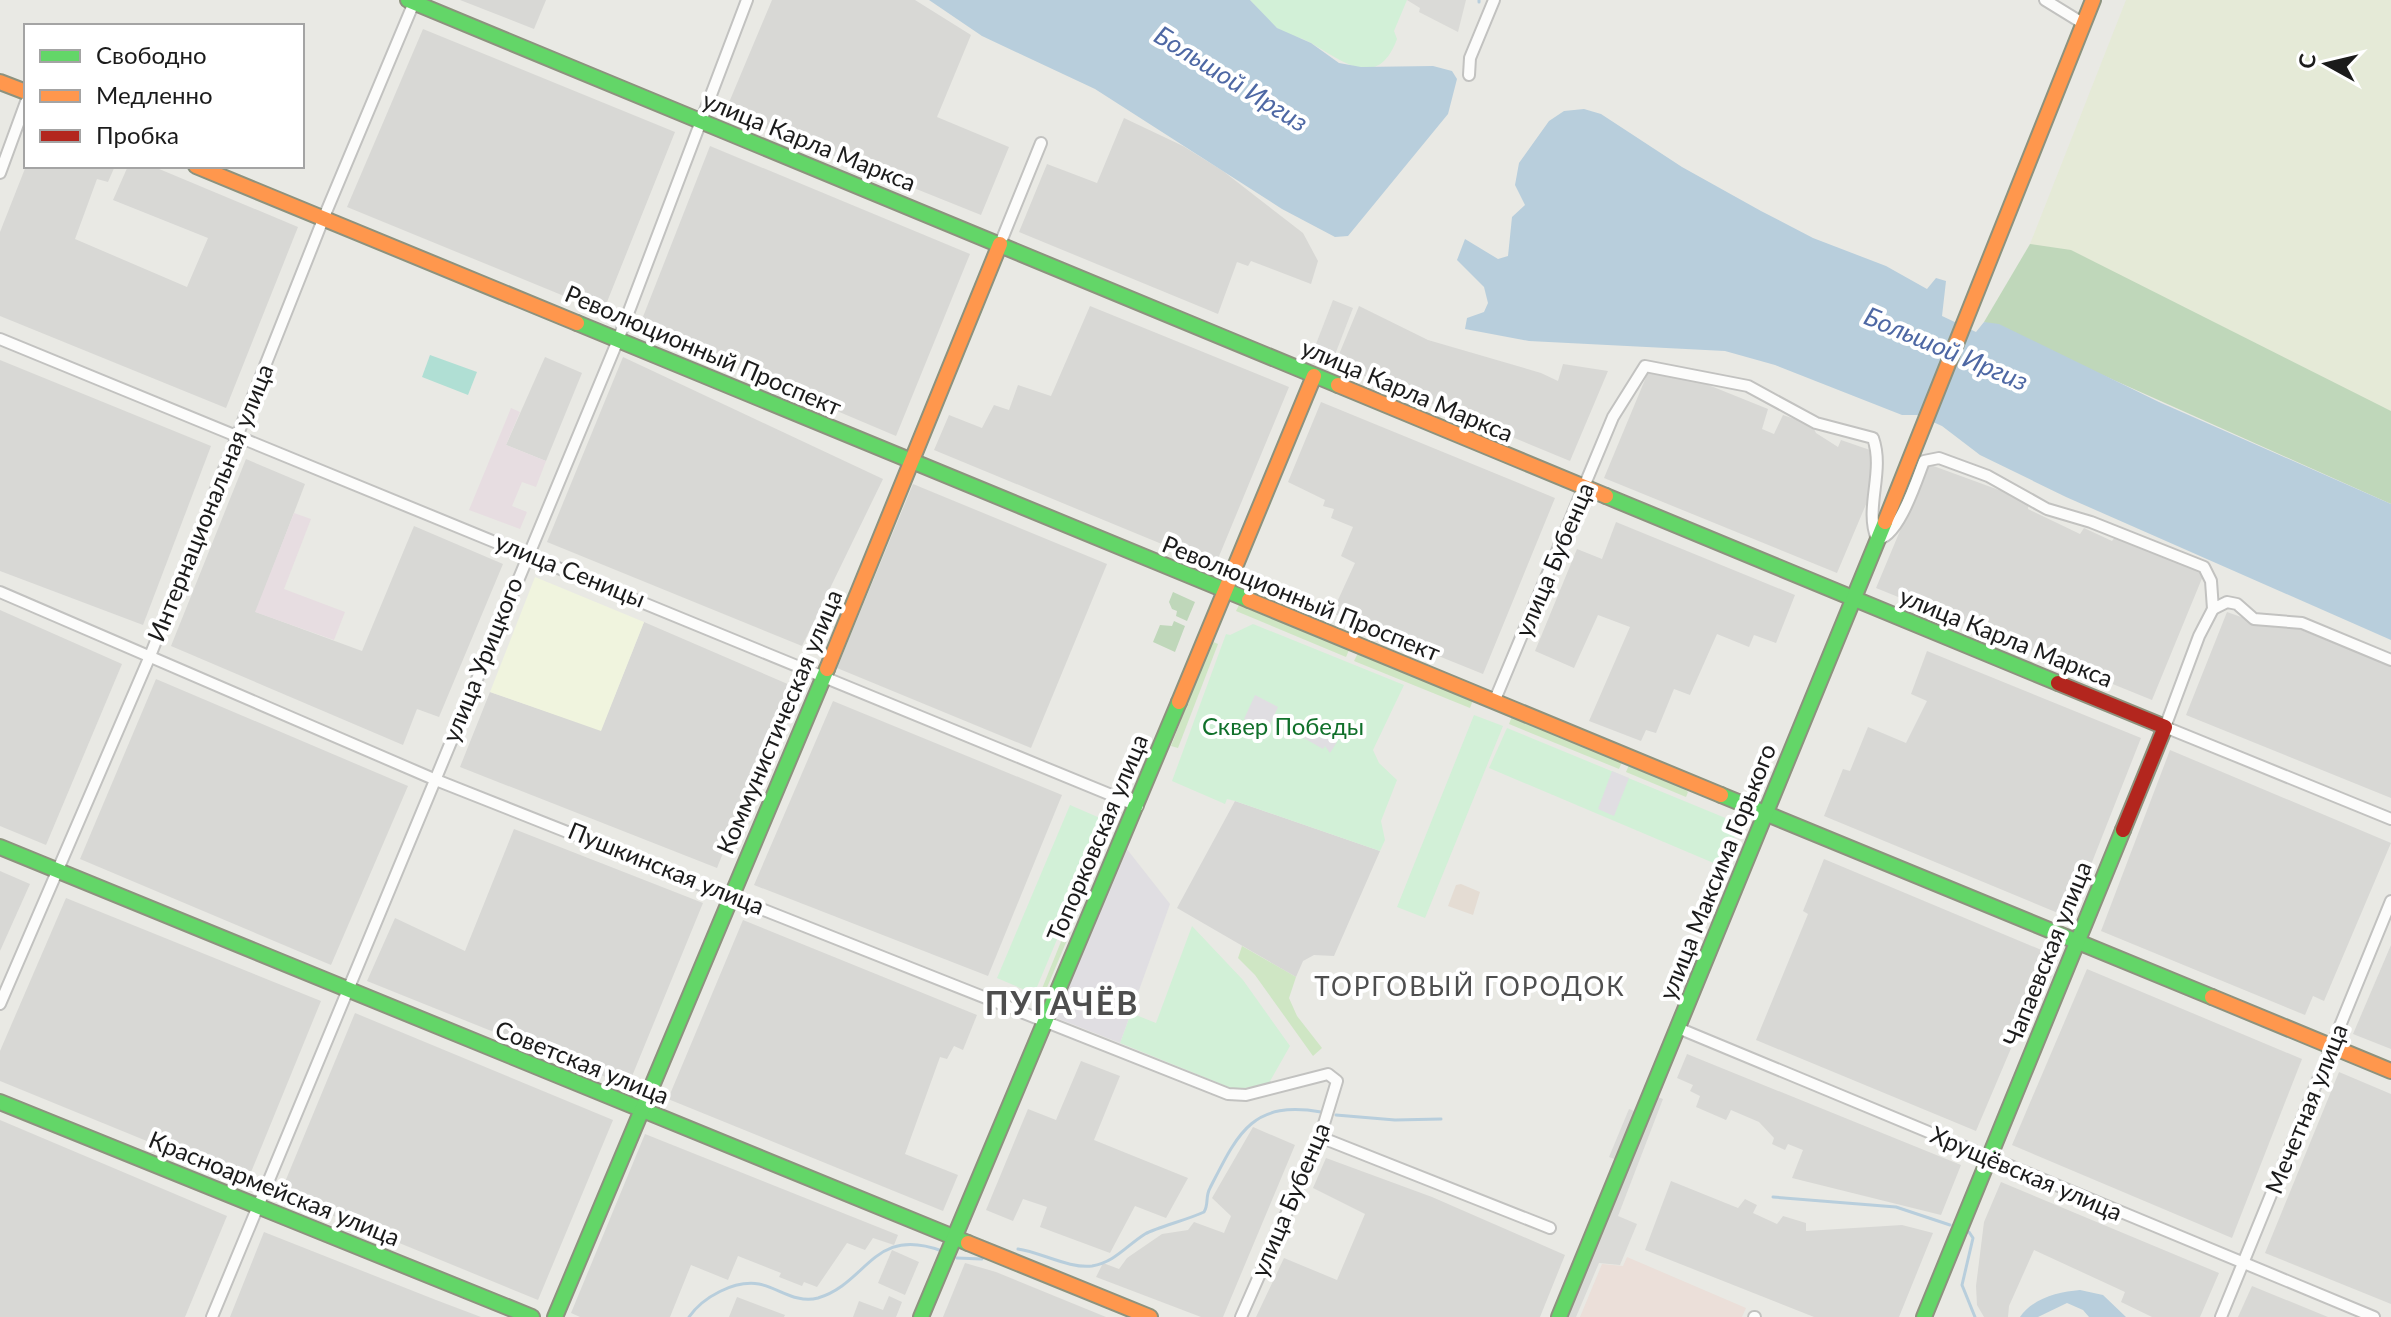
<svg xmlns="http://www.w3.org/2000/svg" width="2391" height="1317" font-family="Lato,sans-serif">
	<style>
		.residential { fill: #d8d8d5 }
		.commercial { fill: #ebdfd9 }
		.industrial { fill: #e7dde1 }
		.education { fill: #f0f4de }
		.religious { fill: #d7d7d5 }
		.military { fill: #e4dcd3 }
		.farmland { fill: #e5ead7 }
		.grass { fill: #cfe6c4 }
		.forest { fill: #bfd7ba }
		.park { fill: #d2f0d7 }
		.pitch { fill: #b0dfd4 }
		.parking { fill: #dadad7 }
		.plaza { fill: #e0dee2 }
		.water { fill: #b8cedc }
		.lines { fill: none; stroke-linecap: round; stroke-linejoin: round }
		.stream { stroke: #b8cedc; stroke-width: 3 }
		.street-casing { stroke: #c2c2c0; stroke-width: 14 }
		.fast-casing { stroke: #8d927e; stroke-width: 18 }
		.slow-casing { stroke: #8d927e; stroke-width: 18 }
		.jam-casing { stroke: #8d927e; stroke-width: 18 }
		.street { stroke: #fcfcfb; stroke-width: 10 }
		.fast { stroke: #63d668; stroke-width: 14 }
		.slow { stroke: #ff974d; stroke-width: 14 }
		.jam { stroke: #b3261e; stroke-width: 14 }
		.labels { text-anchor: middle; stroke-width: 8; stroke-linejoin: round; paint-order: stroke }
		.street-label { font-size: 24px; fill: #1b1b1b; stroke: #fff }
		.park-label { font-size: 24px; fill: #11702b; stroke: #fff }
		.water-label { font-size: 26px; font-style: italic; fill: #4e68a4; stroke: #fff }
		.neighbourhood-label { font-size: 26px; letter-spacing: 2px; fill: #4e4e4e; stroke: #fff }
		.district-label { font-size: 32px; font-weight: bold; letter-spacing: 2px; fill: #4e4e4e; stroke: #fff }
	</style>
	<rect width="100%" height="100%" fill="#e9e9e4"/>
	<g class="residential">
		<path d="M460 0H546L534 29Z"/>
		<path d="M772 0H915L971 35 937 117 1009 147 981 215 725 112Z"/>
		<path d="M423 29 675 132 603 312 347 207Z"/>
		<path d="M1124 118 1183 146 1223 171 1303 233 1318 261 1311 284 1251 261 1248 266 1237 262 1218 314 1019 232 1047 164 1097 183Z"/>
		<path d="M710 146 970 254 896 436 639 327Z"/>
		<path d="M26 166H115L108 182 97 179 75 239 187 287 208 238 113 200 128 166H152L298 227 226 408 0 316V232Z"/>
		<path d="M1090 306 1289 387 1215 566 934 450 949 415 982 428 994 405 1009 410 1018 385 1051 396Z"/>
		<path d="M1359 306 1428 340 1541 373 1558 381 1563 364 1608 371 1570 461 1335 364Z"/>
		<path d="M545 357 582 373 546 461 506 445Z"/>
		<path d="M623 357 883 479 802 646 547 542Z"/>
		<path d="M0 360 211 446 143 625 0 571Z"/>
		<path d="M1649 370 1696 380 1768 409 1762 429 1774 434 1783 415 1812 425 1816 433 1838 447 1841 440 1870 450 1875 483 1837 573 1604 478Z"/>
		<path d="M1321 402 1555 498 1483 674 1332 613 1355 563 1341 556 1353 527 1331 518 1334 509 1323 506 1325 500 1288 482Z"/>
		<path d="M246 459 305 484 256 612 362 651 414 526 503 564 439 717 417 709 403 745 171 646Z"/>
		<path d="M1928 464 2029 501 2028 509 2080 534 2084 528 2112 541 2116 536 2205 571 2152 700 1876 588Z"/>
		<path d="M913 484 1107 564 1031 748 837 668Z"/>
		<path d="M1616 522 1795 595 1776 643 1754 635 1749 647 1717 634 1690 695 1674 689 1656 733 1646 730 1641 741 1589 721 1630 627 1598 615 1574 668 1535 651 1577 549 1602 559Z"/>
		<path d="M0 610 122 664 46 845 0 826Z"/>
		<path d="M2227 612 2258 623 2296 628 2391 666V798L2186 715Z"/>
		<path d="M644 622 790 685 717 868 460 767 490 692 601 730Z"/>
		<path d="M1927 651 2141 738 2070 918 1824 816 1843 769 1850 771 1868 727 1906 743 1927 701 1911 694Z"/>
		<path d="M156 679 408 786 331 965 80 859Z"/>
		<path d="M833 701 1062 795 988 976 754 885Z"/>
		<path d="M2170 750 2391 843 2324 1001 2313 996 2305 1015 2101 931Z"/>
		<path d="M514 829 703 903 628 1086 367 981 395 918 465 951Z"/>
		<path d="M1824 859 2051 954 1976 1131 1756 1040 1808 914 1803 911Z"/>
		<path d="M0 871 30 884 0 951Z"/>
		<path d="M66 898 321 1001 247 1182 0 1081V1051Z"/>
		<path d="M743 920 977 1015 963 1050 954 1046 947 1059 940 1057 905 1154 958 1175 943 1211 668 1099Z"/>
		<path d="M2391 945V1049L2353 1034Z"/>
		<path d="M2087 969 2302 1059 2232 1238 2012 1145Z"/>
		<path d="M355 1013 613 1120 538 1300 280 1194Z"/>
		<path d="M1687 1054 1961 1165 1941 1215 1792 1178 1803 1150 1788 1144 1785 1150 1772 1144 1774 1138 1759 1122 1731 1110 1726 1120 1696 1107 1700 1096 1690 1091 1693 1085 1677 1078Z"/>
		<path d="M1081 1061 1120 1076 1094 1140 1188 1178 1166 1218 1135 1206 1110 1253 1040 1227 1047 1207 1023 1199 1013 1221 986 1210 1028 1109 1056 1120Z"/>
		<path d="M2339 1072 2391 1094V1304L2265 1253Z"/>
		<path d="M0 1120 227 1216 185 1317H0Z"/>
		<path d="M1253 1127 1295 1145 1223 1317H1201L1096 1277 1103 1263 1119 1269 1127 1258 1162 1234 1188 1230 1194 1222 1224 1233 1231 1216 1212 1198Z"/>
		<path d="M645 1134 898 1235 894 1245 873 1238 865 1250 847 1243 817 1287 804 1282 802 1286 779 1277 781 1273 738 1256 728 1280 691 1265 670 1317H580L571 1313Z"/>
		<path d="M1326 1158 1432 1197 1565 1255 1540 1317H1256L1284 1258 1337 1280 1365 1214 1313 1188Z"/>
		<path d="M1671 1181 1738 1208 1745 1199 1757 1205 1753 1213 1777 1224 1783 1216 1806 1223V1231L1902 1225 1933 1233 1899 1317H1814L1645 1250Z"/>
		<path d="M2001 1182 2219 1273 2200 1317H2152L2121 1302 2125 1292 2034 1250 2009 1306 2008 1317H1984L1977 1305 1976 1286 1984 1222Z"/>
		<path d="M264 1232 436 1300 481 1317H230Z"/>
		<path d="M892 1250 919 1262 905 1295 878 1283Z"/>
		<path d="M965 1263 996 1272 1106 1317H943Z"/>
		<path d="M2252 1286 2328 1317H2238Z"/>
		<path d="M889 1296 902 1302 896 1317H853L859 1301 883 1310Z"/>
		<path d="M737 1297 785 1315 784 1317H729Z"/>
	</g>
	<path class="commercial" d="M1627 1257 1746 1308 1742 1317H1580L1602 1264 1623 1266Z"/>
	<g class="industrial">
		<path d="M511 408 520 412 506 445 546 461 536 487 522 482 512 506 527 512 520 529 469 510Z"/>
		<path d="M294 513 311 519 284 589 345 612 334 640 255 612Z"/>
	</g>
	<path class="education" d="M535 577 644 622 601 731 490 692Z"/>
	<path class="religious" d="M1235 801 1380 851 1334 956 1314 955 1303 961 1296 977 1177 908Z"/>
	<path class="military" d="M1461 884 1480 892 1473 915 1448 906 1456 885Z"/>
	<path class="farmland" d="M2126 0H2391V412L2030 244Z"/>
	<g class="grass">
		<path d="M1239 605 1349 650 1346 657 1236 611Z"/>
		<path d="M1211 641 1218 644 1178 748 1171 746Z"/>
		<path d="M1358 653 1473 700 1470 708 1354 661Z"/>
		<path d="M1512 716 1622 762 1619 769 1509 724Z"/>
		<path d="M1629 765 1682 787 1688 792 1686 797 1626 772Z"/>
		<path d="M1073 912 1078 914 1043 997 1039 996Z"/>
		<path d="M1242 946 1296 977 1289 998 1297 1016 1322 1048 1313 1056 1255 975 1238 958Z"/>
	</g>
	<g class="forest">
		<path d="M2030 244 2071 250 2391 411V504L1984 322Z"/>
		<path d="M1173 592 1195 602 1187 621 1176 616 1177 611 1172 609 1169 602Z"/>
		<path d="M1174 621 1185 626 1175 652 1153 642 1160 625 1172 626Z"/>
	</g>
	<g class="park">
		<path d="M1250 0H1407L1394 31 1397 39C1378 90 1345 63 1311 43 1301 37 1286 35 1277 28 1267 20 1258 9 1250 0Z"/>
		<path d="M1253 624 1404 685 1373 750 1379 763 1397 780 1381 821 1385 840 1380 851 1235 801 1227 799 1225 804 1172 781 1226 634 1230 635Z"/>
		<path d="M1474 715 1503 726 1425 918 1397 907Z"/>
		<path d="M1507 728 1740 824 1723 867 1489 768Z"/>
		<path d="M1070 805 1107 821 1034 994 997 978Z"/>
		<path d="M1192 926 1243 980 1290 1046 1269 1083 1236 1090 1120 1043 1131 1013 1156 1023Z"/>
	</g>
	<path class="pitch" d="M430 355 477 372 468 395 422 377Z"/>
	<g class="parking">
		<path d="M1407 0H1466L1458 32 1419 12 1420 8Z"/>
		<path d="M1333 300 1353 308 1331 365 1311 357Z"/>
		<path d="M1655 1096 1663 1099 1618 1216 1637 1224 1620 1265 1599 1263 1576 1317H1568Z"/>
		<path d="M1629 1109 1637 1112 1617 1160 1609 1157Z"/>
	</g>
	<g class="plaza">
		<path d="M1255 695 1278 707 1268 729 1244 719Z"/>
		<path d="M1313 716 1334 726 1328 738 1337 742 1330 753 1325 746 1323 749 1295 733 1297 725 1308 727Z"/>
		<path d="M1612 771 1629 778 1614 816 1598 809Z"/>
		<path d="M1126 848 1170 904 1120 1043 1054 1017Z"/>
	</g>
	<g class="water">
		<path d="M929 0H1250L1277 28 1311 43 1339 63 1361 67 1433 66 1452 71 1457 79 1448 114 1348 236 1335 237 1282 209 1095 89 982 36Z"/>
		<path d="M1584 109 1601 114 1682 167 1761 211 1813 238 1886 266 1927 289 1936 278 1946 281 1942 316 1976 332 1984 322 1999 324 2159 402 2391 504V640L2066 497 1980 455 1942 426 1917 415H1902L1775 365 1725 351 1529 341 1465 329 1467 318 1484 312 1488 303 1484 287 1457 260 1465 239 1498 259 1508 256 1512 217 1525 205 1515 185 1519 163 1549 121 1564 111Z"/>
		<path d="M2080 1290 2103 1295 2126 1317H2089L2083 1310 2067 1303 2038 1317H2020C2033 1298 2058 1292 2080 1290Z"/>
	</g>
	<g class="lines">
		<g class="stream">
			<path d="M1479 2V0"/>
			<path d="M1336 1115 1395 1120 1441 1119"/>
			<path d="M1773 1197 1896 1207 1950 1225"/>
			<path d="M1969 1232 1973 1238 1962 1285 1975 1317"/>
			<path d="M1018 1249C1040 1252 1070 1269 1092 1266 1115 1262 1126 1246 1145 1234 1158 1227 1187 1220 1204 1212 1209 1204 1205 1197 1210 1188 1238 1133 1252 1100 1321 1112"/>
			<path d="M957 1258 982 1259"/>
			<path d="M689 1317C703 1297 734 1280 759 1284 779 1288 796 1304 818 1298 868 1283 873 1225 942 1251"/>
		</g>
		<defs>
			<g id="street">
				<path d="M2045 0 2084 24"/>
				<path d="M1469 75 1470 58 1494 0"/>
				<path d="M0 173 26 102"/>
				<path d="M1000 244 1041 143"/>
				<path d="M0 339 1138 806"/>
				<path d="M0 592 436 780 1228 1094 1246 1095 1328 1074 1337 1081 1320 1137 1241 1317"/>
				<path d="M2213 609 2199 636 2165 727 2391 819"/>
				<path d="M1494 702 1613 417 1645 366 1748 386 1816 423 1873 438C1885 472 1864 508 1877 539 1898 539 1917 479 1924 461L1939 458 1988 476 2047 509 2091 522 2204 567 2211 581 2213 609 2227 602 2237 604 2254 619 2302 623 2391 660"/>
				<path d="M0 1004 150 656 324 217 415 0"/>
				<path d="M1678 1028 2374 1317"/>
				<path d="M1320 1137 1550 1228"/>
				<path d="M212 1317 618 340 747 0"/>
				<path d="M1754 1317H1755"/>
				<path d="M2221 1317 2391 901"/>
			</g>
			<g id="fast">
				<path d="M408 0 1338 385"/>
				<path d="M577 323 1249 600"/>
				<path d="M1606 496 2058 683"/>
				<path d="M1721 795 2212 997"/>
				<path d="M0 847 968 1243"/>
				<path d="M0 1102 532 1317"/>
				<path d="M555 1317 827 669"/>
				<path d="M921 1317 1179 702"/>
				<path d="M1559 1317 1885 522"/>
				<path d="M1924 1317 2123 830"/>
			</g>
			<g id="slow">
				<path d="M0 82 26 92"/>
				<path d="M196 166 577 323"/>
				<path d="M1338 385 1606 496"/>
				<path d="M1885 522 2093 0"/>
				<path d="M1249 600 1721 795"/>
				<path d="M827 669 1000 244"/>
				<path d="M1179 702 1314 376"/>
				<path d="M2212 997 2391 1071"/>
				<path d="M968 1243 1150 1317"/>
			</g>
			<path id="jam" d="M2058 683 2165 727 2123 830"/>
		</defs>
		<use href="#street" class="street-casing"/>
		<use href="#fast" class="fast-casing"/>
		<use href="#slow" class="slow-casing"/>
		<use href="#jam" class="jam-casing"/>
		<use href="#street" class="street"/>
		<use href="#fast" class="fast"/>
		<use href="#slow" class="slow"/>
		<use href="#jam" class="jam"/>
	</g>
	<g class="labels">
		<g class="street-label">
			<text transform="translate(809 142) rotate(22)" y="8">улица Карла Маркса</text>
			<text transform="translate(703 351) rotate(23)" y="8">Революционный Проспект</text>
			<text transform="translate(1407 391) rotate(23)" y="8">улица Карла Маркса</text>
			<text transform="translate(211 503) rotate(-68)" y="8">Интернациональная улица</text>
			<text transform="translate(1555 560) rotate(-67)" y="8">улица Бубенца</text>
			<text transform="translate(570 571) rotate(22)" y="8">улица Сеницы</text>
			<text transform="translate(1301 599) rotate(22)" y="8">Революционный Проспект</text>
			<text transform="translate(2006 638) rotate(22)" y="8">улица Карла Маркса</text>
			<text transform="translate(483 660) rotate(-68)" y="8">улица Урицкого</text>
			<text transform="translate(780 722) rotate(-67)" y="8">Коммунистическая улица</text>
			<text transform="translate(1098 838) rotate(-67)" y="8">Топорковская улица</text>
			<text transform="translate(666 869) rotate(22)" y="8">Пушкинская улица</text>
			<text transform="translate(1718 872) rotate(-68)" y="8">улица Максима Горького</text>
			<text transform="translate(2048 954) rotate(-68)" y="8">Чапаевская улица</text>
			<text transform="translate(582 1063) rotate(22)" y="8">Советская улица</text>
			<text transform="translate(2307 1109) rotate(-68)" y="8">Мечетная улица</text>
			<text transform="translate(2026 1174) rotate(23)" y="8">Хрущёвская улица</text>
			<text transform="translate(274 1189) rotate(22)" y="8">Красноармейская улица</text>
			<text transform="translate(1291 1200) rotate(-67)" y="8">улица Бубенца</text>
		</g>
		<g class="park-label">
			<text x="1283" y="735">Сквер Победы</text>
		</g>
		<g class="water-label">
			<text transform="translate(1231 79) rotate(32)" y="9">Большой Иргиз</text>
			<text transform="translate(1946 349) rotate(23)" y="9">Большой Иргиз</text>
		</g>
		<g class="neighbourhood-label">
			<text x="1470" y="996">ТОРГОВЫЙ ГОРОДОК</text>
		</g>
		<g class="district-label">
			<text x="1062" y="1015">ПУГАЧЁВ</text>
		</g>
	</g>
	<rect x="24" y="24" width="280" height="144" fill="#ffffff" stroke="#a4a4a4" stroke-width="2"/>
	<rect x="40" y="50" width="40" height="12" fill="#63d668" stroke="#a4a4a4" stroke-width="2"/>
	<text x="96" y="64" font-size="24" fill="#1b1b1b">Свободно</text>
	<rect x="40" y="90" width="40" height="12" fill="#ff974d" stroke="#a4a4a4" stroke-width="2"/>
	<text x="96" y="104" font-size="24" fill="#1b1b1b">Медленно</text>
	<rect x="40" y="130" width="40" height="12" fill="#b3261e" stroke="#a4a4a4" stroke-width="2"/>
	<text x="96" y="144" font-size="24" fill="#1b1b1b">Пробка</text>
	<g transform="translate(2327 64) rotate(278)" stroke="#ffffff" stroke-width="6" paint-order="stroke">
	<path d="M0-6L14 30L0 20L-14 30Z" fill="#1b1b1b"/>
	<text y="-12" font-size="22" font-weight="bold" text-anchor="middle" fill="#1b1b1b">С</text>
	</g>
</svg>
